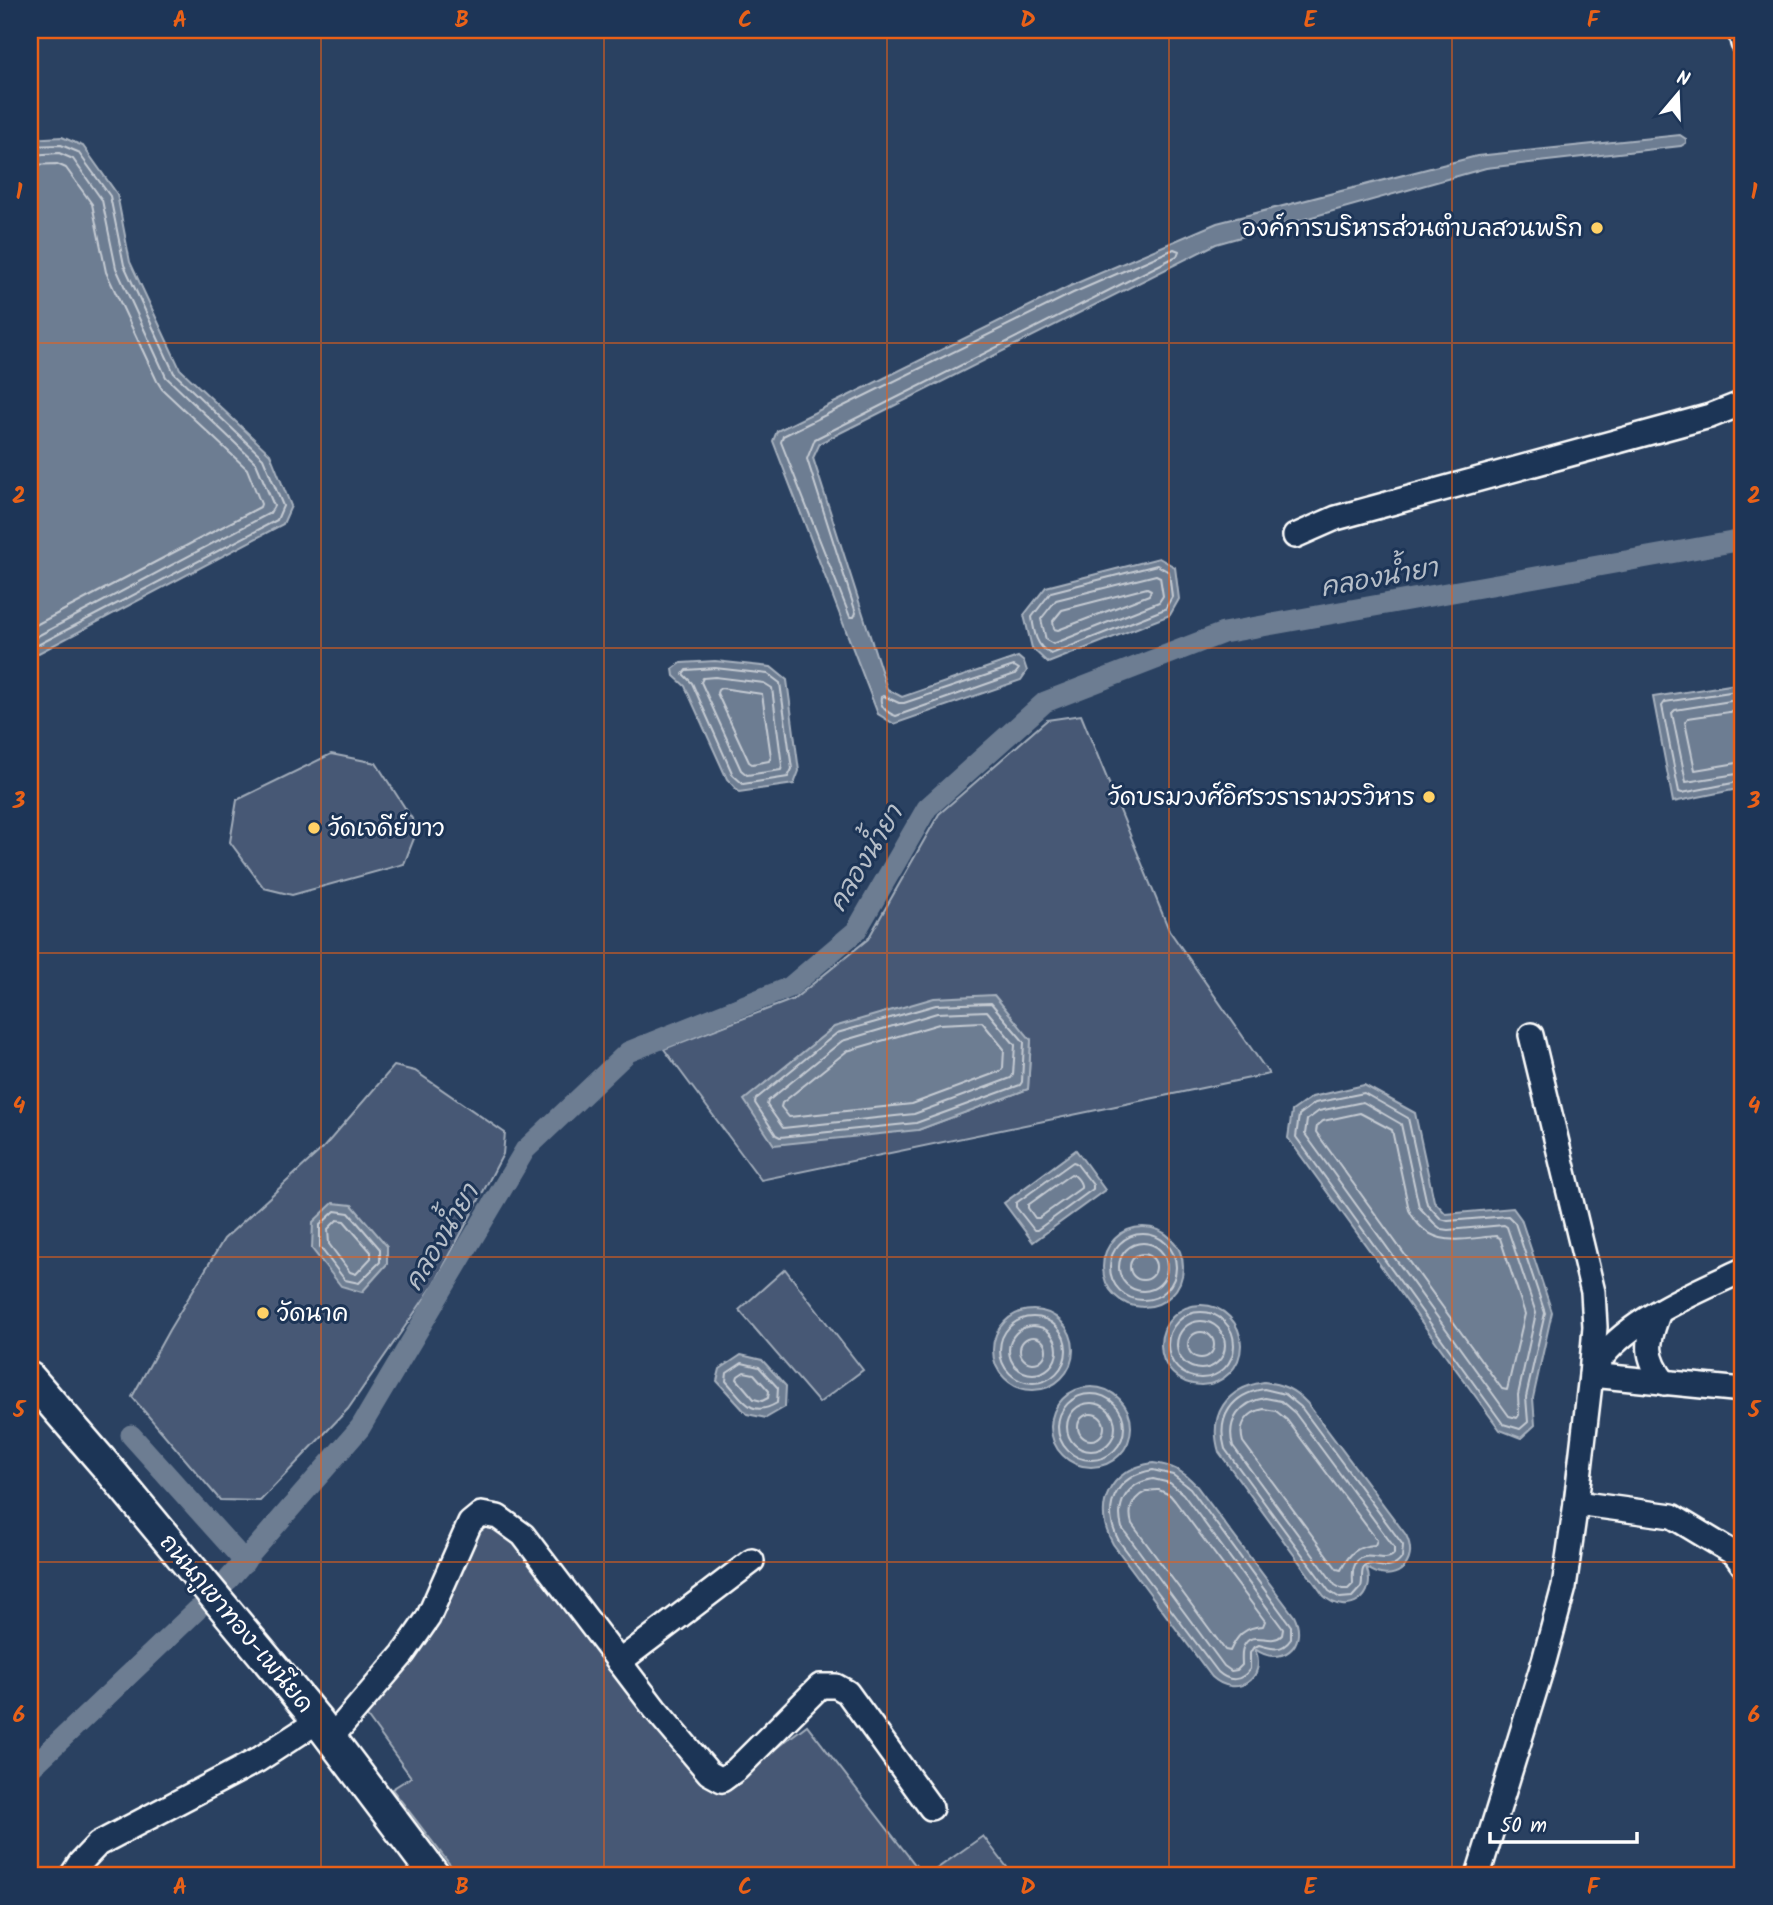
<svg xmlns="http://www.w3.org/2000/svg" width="1773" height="1905" font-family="Kalam,'Playpen Sans Thai',sans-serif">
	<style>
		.green { fill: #465975; stroke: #a2acba; stroke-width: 2; fill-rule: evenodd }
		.water { fill: #6d7d92; stroke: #a7b1be; stroke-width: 2 }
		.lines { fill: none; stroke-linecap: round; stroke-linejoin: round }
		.shore { stroke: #c5cbd3; stroke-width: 2 }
		.canal { stroke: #6d7d92; stroke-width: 21 }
		.minor-casing { stroke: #fff; stroke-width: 28 }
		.major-casing { stroke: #fff; stroke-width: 35 }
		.minor { stroke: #1d3557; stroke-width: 23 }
		.major { stroke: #1d3557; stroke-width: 30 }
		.grid { fill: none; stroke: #e96118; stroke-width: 2; stroke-opacity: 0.55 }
		.poi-dot { fill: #ffd166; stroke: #1d3557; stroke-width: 2.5 }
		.labels { text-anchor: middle; stroke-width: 6; stroke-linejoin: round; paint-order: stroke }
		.poi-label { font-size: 24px; fill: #fff; stroke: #1d3557; text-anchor: end }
		.street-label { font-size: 24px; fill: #fff; stroke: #1d3557 }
		.water-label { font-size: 26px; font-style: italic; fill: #b6bec8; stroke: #1d3557 }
		.neatline { fill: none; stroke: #e96118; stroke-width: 2.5 }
		.grid-label { font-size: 23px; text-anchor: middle; font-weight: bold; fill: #e96118 }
	</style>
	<rect width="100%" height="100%" fill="#2a4161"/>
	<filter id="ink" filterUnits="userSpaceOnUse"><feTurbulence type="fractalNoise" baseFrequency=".0143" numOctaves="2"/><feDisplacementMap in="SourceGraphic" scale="14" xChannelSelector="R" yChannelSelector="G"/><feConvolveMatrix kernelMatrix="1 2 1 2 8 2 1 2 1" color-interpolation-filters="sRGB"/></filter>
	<g filter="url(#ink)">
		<g class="green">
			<path d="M1081 715 1169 930 1269 1074 761 1180 664 1049 794 999 868 939 939 814 1047 720ZM1031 1040 1028 1089 918 1130Z"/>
			<path d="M331 754 376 763 418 828 404 864 292 895 264 888 230 842 237 800Z"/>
			<path d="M394 1066 415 1071 505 1133 503 1154 435 1283 348 1409 260 1501 220 1500 132 1397 169 1330 224 1239 323 1148Z"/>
			<path d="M785 1269 863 1370 819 1403 739 1310Z"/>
			<path d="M488 1526 501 1528 520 1546 723 1788 807 1725 923 1875H458L392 1789 411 1777 364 1712 477 1534Z"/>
			<path d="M983 1836 1013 1875H928Z"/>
		</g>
		<g class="water">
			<path d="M1680 135 1686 139V143L1681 146 1486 168 1216 244 820 443 813 458 887 689 902 697 1018 657 1024 662 1027 671 1021 680 894 724 878 714 773 441 777 431 1070 286 1217 223 1477 156Z"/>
			<path d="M62 137 83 146 117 194 130 262 180 369 270 454 291 506 283 524 33 656H30V139Z"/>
			<path d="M1159 558 1175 567 1179 599 1170 615 1048 663 1032 648 1024 615 1046 587Z"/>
			<path d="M715 661 771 667 787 680 799 771 794 784 739 792 727 779 685 686 674 676 673 669 681 663Z"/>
			<path d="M1743 683V788L1673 802 1653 697Z"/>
			<path d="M994 995 1031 1040 1028 1089 918 1130 774 1145 744 1100 834 1027 934 998Z"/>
			<path d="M1364 1085 1415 1113 1434 1201 1446 1214 1513 1208 1521 1219 1552 1312 1533 1398 1535 1425 1521 1438 1500 1430 1288 1138 1292 1111 1312 1097Z"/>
			<path d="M1076 1150 1105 1190 1033 1242 1004 1203Z"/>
			<path d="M333 1203 352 1205 387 1246V1264L362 1292 341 1286 312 1249 313 1222Z"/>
			<circle cx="1143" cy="1267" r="40"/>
			<circle cx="1201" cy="1345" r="40"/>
			<circle cx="1033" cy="1350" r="40"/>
			<path d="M741 1355 762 1360 786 1386 785 1407 766 1418 747 1414 717 1381 720 1369Z"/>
			<path d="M1264 1382C1282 1384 1294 1389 1307 1403L1406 1535C1421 1565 1392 1587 1366 1567 1379 1597 1347 1618 1324 1596L1219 1452C1208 1415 1226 1388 1264 1382Z"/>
			<circle cx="1091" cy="1427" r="40"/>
			<path d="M1153 1463C1171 1465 1183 1471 1195 1484L1294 1616C1309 1646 1280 1668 1255 1649 1268 1679 1236 1699 1212 1677L1113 1544C1092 1506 1109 1470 1153 1463Z"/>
		</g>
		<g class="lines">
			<g class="shore">
				<path d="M30 146 61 145 78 152 110 196 124 265 174 373 263 458 283 506 277 520 30 649"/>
				<path d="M30 155 59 153 73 159 102 200 116 268 166 377 256 463 274 506 270 513 30 640"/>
				<path d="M30 165 57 164 66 168 92 204 106 272 157 381 162 389 247 469 261 504 260 507 30 628"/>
				<path d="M1174 249 1179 251 1177 256 815 439 807 459 856 613 854 617H850L781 442 783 436 1073 293Z"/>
				<path d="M1157 565 1169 572 1172 597 1165 609 1051 654C1036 647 1034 632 1032 617L1051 592Z"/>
				<path d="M1156 575 1160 577 1163 596 1159 602 1053 644 1046 640 1041 619 1056 600Z"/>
				<path d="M1147 588 1151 590 1149 595 1058 630 1054 629 1053 621 1062 610Z"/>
				<path d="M1014 666 1019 669 1015 674 896 716C887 713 879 706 881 697L884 696 899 703H904Z"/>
				<path d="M715 668 768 674 780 683 792 769 788 777 743 784 733 775 692 683 683 674 686 670Z"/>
				<path d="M715 677 764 683 772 688 782 766 781 770 747 775 741 770 701 682 703 678Z"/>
				<path d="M721 688 762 694 771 757 769 761 752 764 749 762 717 693 718 690Z"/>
				<path d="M1743 690 1665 702 1662 706 1679 792 1682 793 1743 781"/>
				<path d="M1743 699 1675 710 1672 713 1686 782 1743 773"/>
				<path d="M1743 710 1688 718 1685 722 1695 770 1743 762"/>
				<path d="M991 1003 1024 1042 1022 1082 1020 1085 916 1123 780 1137 776 1135 755 1103 756 1099 837 1033 936 1005Z"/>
				<path d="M987 1011 1015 1045 1013 1075 1011 1078 914 1114 783 1128 767 1105 768 1101 842 1041 937 1013Z"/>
				<path d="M982 1022 1004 1049 1003 1068 1001 1071 912 1104 789 1117 781 1107 782 1103 847 1051 939 1024Z"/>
				<path d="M1364 1093 1408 1118 1427 1204 1441 1219 1448 1221 1508 1216 1515 1223 1545 1313 1526 1397 1528 1422 1520 1429 1503 1424 1296 1137 1299 1115 1315 1103Z"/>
				<path d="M1363 1102 1401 1124 1419 1207 1435 1224 1441 1229 1448 1230 1504 1225 1507 1227 1536 1313 1518 1395 1519 1415 1517 1418 1509 1416 1305 1134 1307 1120 1319 1111Z"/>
				<path d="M1360 1113 1392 1130 1409 1210C1429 1250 1461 1239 1496 1236L1500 1238 1525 1314 1507 1390 1502 1389 1316 1132 1317 1126 1323 1121Z"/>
				<path d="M1073 1162 1076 1163 1093 1185V1189L1037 1230H1034L1016 1207V1203Z"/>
				<path d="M1071 1174C1076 1175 1082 1183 1081 1188L1039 1218H1035L1028 1208V1205Z"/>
				<path d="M335 1211 349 1213 380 1249V1262L359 1283 345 1280 320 1247V1225Z"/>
				<path d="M337 1220 344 1221 371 1252V1258L356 1274 350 1272 329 1244 328 1229Z"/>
				<circle cx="1143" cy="1267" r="33"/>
				<circle cx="1143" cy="1267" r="24"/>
				<circle cx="1143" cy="1267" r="13"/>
				<circle cx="1201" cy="1345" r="33"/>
				<circle cx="1033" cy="1350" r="33"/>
				<circle cx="1201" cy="1345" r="24"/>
				<circle cx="1033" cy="1350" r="24"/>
				<circle cx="1201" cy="1345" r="13"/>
				<circle cx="1033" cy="1350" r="13"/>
				<path d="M742 1363 759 1367 778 1388 777 1403C750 1419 743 1399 726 1381L727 1373Z"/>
				<path d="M744 1372 754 1374 769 1391 768 1398 762 1401 754 1399 737 1379 738 1376Z"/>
				<path d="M1264 1389 1285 1394 1301 1407 1403 1545 1402 1558C1393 1571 1383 1567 1370 1564 1358 1567 1364 1578 1361 1587L1352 1597 1340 1598 1329 1591 1225 1449C1216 1417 1232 1394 1264 1389Z"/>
				<circle cx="1091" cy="1427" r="33"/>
				<path d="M1265 1398 1281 1401 1295 1413 1394 1547V1554C1383 1566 1362 1545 1354 1567 1352 1572 1353 1578 1353 1584L1348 1589H1342L1335 1585 1233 1446C1226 1421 1240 1402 1265 1398Z"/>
				<circle cx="1091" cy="1427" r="24"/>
				<path d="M1264 1409 1276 1411 1287 1420 1377 1540 1375 1545C1356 1546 1349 1554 1341 1570L1337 1569 1243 1442C1238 1425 1247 1412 1264 1409Z"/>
				<circle cx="1091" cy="1427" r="13"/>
				<path d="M1153 1470 1173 1475 1190 1488 1291 1626V1639C1282 1652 1272 1649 1259 1645L1253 1648 1250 1653V1669C1241 1682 1229 1682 1218 1672L1119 1541C1101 1508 1115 1476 1153 1470Z"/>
				<path d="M1153 1479 1170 1483 1183 1494 1283 1629 1282 1635C1271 1647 1251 1627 1243 1648 1241 1653 1242 1660 1242 1665L1237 1670 1231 1671 1224 1666 1122 1528C1115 1503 1128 1483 1153 1479Z"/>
				<path d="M1159 1490 1170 1495 1175 1501 1265 1621 1263 1626C1244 1627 1237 1636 1230 1651L1225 1650 1132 1524C1126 1504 1139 1489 1159 1490Z"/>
			</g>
			<g class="canal">
				<path d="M131 1435 245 1562"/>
				<path d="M228 1580 360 1428 525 1150 628 1052 790 987 856 931 927 808 1045 702 1223 633 1743 540"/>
				<path d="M30 1769 197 1610"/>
			</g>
			<defs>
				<g id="minor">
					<path d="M1740 30 1743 43"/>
					<path d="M1295 536 1336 518 1710 416 1743 403"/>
					<path d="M1659 1312C1647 1342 1644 1356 1665 1383"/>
					<path d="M1593 1372C1597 1365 1602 1356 1608 1350 1640 1315 1700 1290 1743 1270"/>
					<path d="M1591 1375 1743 1390"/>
					<path d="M1576 1503 1672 1516 1735 1554 1743 1565"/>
					<path d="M619 1662 752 1561"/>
					<path d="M331 1738 403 1654 428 1618 470 1523 481 1514 498 1517 523 1535 655 1709 709 1773 722 1780 737 1769 820 1686H836L847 1692 931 1808"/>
					<path d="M72 1875 80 1863 98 1844 258 1760 318 1721"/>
					<path d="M1478 1875 1544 1661 1564 1587 1576 1503 1591 1375 1595 1327 1593 1292 1531 1035"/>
				</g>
				<path id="major" d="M30 1378 113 1474 318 1721 434 1875"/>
			</defs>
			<use href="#minor" class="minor-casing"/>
			<use href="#major" class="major-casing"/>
			<use href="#minor" class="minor"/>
			<use href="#major" class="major"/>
		</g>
	</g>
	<path class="grid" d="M321 30V1875M604 30V1875M887 30V1875M1169 30V1875M1452 30V1875M30 343H1743M30 648H1743M30 953H1743M30 1257H1743M30 1562H1743"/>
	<g class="poi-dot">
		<circle cx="1597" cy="228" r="7"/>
		<circle cx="1429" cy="797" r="7"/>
		<circle cx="314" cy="828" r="7"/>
		<circle cx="263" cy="1313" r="7"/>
	</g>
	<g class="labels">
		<g class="poi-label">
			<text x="1583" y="236">องค์การบริหารส่วนตำบลสวนพริก</text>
			<text x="1415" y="805">วัดบรมวงศ์อิศรวรารามวรวิหาร</text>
			<text x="328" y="836" text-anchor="start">วัดเจดีย์ขาว</text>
			<text x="277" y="1321" text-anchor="start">วัดนาค</text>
		</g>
		<g class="street-label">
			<text transform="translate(237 1623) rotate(50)" y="8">ถนนภูเขาทอง-เพนียด</text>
		</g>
		<g class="water-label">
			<text transform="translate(1379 577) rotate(-10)" y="9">คลองน้ำยา</text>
			<text transform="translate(865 858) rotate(-59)" y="9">คลองน้ำยา</text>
			<text transform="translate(441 1237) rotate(-59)" y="9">คลองน้ำยา</text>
		</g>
	</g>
	<rect width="1773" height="1905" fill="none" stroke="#1d3557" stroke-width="77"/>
	<g transform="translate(1678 94) rotate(19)" stroke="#1d3557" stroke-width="5" paint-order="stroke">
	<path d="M0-5L12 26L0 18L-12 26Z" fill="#ffffff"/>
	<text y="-10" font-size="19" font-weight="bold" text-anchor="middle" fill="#ffffff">N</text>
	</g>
	<path d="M1490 1832v10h147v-10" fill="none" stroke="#ffffff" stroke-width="3.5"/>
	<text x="1500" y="1832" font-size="21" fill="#ffffff" stroke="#1d3557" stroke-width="5" paint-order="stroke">50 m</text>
	<rect x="38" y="38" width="1696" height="1829" class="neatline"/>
	<g class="grid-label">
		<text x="180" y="27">A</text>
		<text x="462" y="27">B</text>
		<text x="745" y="27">C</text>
		<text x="1028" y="27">D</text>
		<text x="1310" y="27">E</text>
		<text x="1593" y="27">F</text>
		<text x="19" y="199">1</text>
		<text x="1754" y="199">1</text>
		<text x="19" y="503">2</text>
		<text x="1754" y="503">2</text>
		<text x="19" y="808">3</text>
		<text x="1754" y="808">3</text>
		<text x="19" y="1113">4</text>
		<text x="1754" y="1113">4</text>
		<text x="19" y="1417">5</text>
		<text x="1754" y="1417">5</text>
		<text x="19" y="1722">6</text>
		<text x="1754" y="1722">6</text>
		<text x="180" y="1894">A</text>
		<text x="462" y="1894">B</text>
		<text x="745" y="1894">C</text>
		<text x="1028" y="1894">D</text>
		<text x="1310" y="1894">E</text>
		<text x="1593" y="1894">F</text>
	</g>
</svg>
